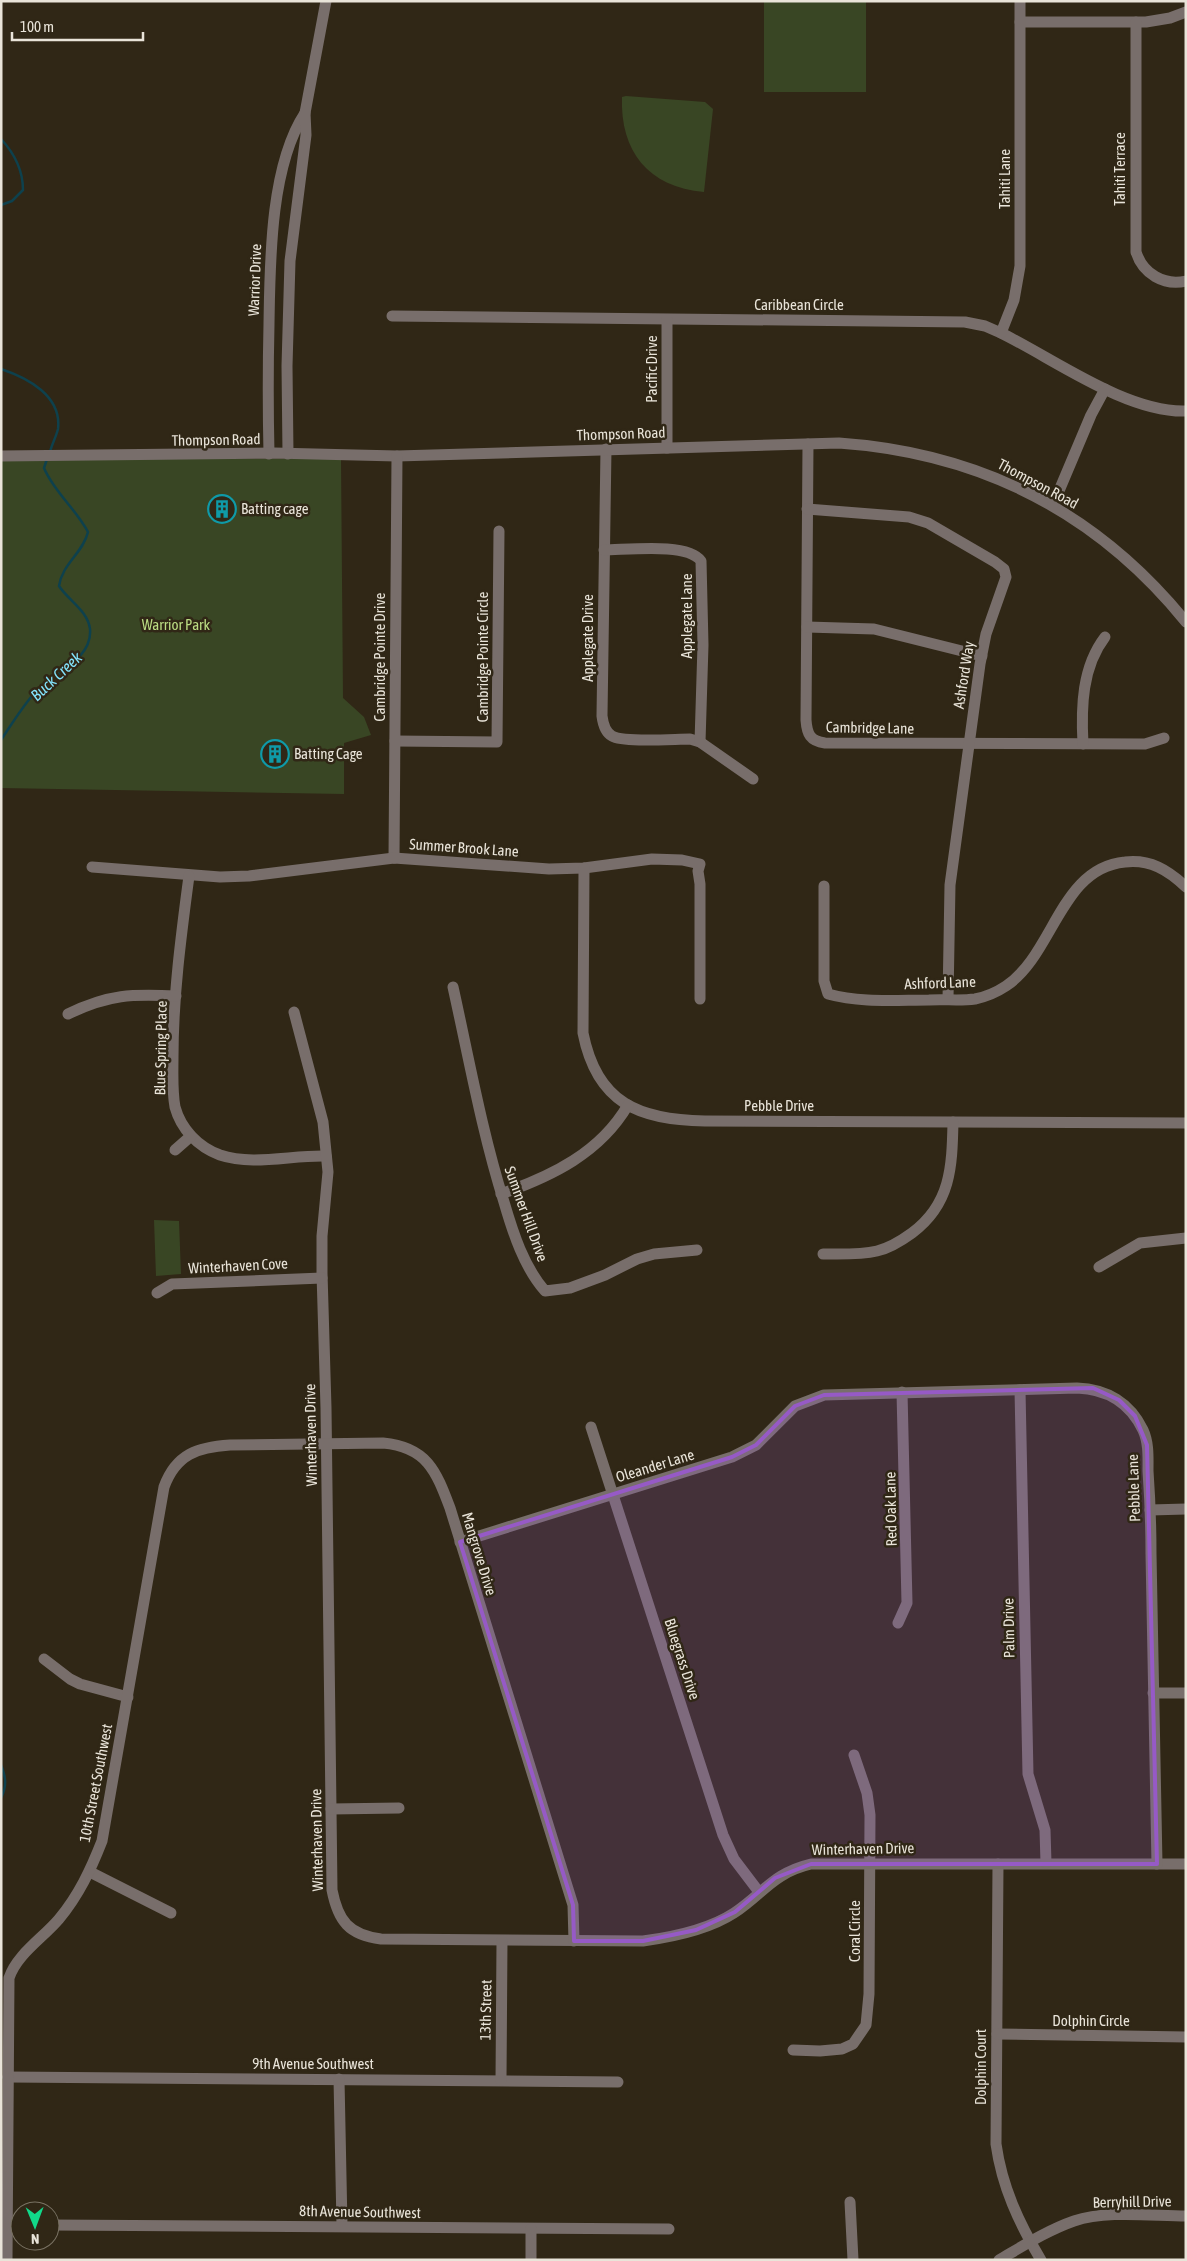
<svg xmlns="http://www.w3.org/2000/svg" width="1187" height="2261" font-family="'Asap Condensed',sans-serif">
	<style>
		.green { fill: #394624 }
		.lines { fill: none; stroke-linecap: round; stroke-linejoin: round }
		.stream { stroke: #0e414d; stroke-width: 2.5 }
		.minor { stroke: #786e6b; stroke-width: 11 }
		.marked { fill: #965ac6; fill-opacity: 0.2; stroke: #965ac6; stroke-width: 4; stroke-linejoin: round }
		.labels { text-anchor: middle; stroke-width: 5; stroke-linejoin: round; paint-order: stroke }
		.street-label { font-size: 15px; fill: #e9e4d9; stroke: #302716 }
		.poi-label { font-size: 15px; fill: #e9e4d9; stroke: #302716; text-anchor: start }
		.park-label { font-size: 15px; fill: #bbdc83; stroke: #302716 }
		.water-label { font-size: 16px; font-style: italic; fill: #83e3fc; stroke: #302716 }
	</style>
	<rect width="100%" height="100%" fill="#302716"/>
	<g class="green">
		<rect x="764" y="1" width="102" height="91"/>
		<path d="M626 96 705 102 713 109 704 192C648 187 620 151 622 97Z"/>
		<path d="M1 458 341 459 343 698 364 717 371 735 344 743V794L1 788Z"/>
		<path d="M154 1220 179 1221 181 1274 156 1276Z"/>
	</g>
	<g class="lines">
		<g class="stream">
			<path d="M1 139C14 153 23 170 23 190L12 201 1 205"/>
			<path d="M1 369C28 378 62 396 58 429 56 437 52 444 50 452"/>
			<path d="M1 740C11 725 21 709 32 696 49 675 93 661 90 629 88 611 68 600 59 586 62 564 83 553 88 532 76 509 54 492 44 468L47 459"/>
			<path d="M1 1765C6 1777 7 1786 1 1798"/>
		</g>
		<g class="minor">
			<path d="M1020 22H1146L1170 18 1186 12"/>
			<path d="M1136 22V252C1143 274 1164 286 1186 281"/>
			<path d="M392 316 965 322 985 326 1001 333C1054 359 1127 413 1186 411"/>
			<path d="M1001 333 1014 300 1020 266V1"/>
			<path d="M808 444 806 720C807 734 810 741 825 743L1145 744 1164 738"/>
			<path d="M667 448V320"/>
			<path d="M606 449 602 716C603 724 605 732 612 736 624 743 674 739 690 739L700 742 753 779"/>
			<path d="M269 454C268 411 268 367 269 324 270 262 270 166 305 113"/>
			<path d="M288 454 287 366 290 261 306 135 305 113 326 1"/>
			<path d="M1 456 274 453 397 456 839 443C981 453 1096 511 1186 622"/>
			<path d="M1053 505 1091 415 1105 389"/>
			<path d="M807 509 909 517 928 523 995 562 1004 569 1006 577 986 634 980 664 950 885 948 999"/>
			<path d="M604 550C626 550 688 542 701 561L703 645 700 742"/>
			<path d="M807 627 874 629 982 656"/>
			<path d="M395 741 497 742 499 531"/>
			<path d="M1083 744C1081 707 1082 667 1105 637"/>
			<path d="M394 858 397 456"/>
			<path d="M92 867 220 877 249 876 394 858 549 869 584 868 652 859 682 860 700 864 698 871 700 884V999"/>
			<path d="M584 868 583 1033C597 1104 640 1120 705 1121L1186 1123"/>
			<path d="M189 876C181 936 173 997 173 1057 173 1073 172 1091 175 1107 181 1129 198 1147 220 1155 253 1166 291 1155 326 1156"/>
			<path d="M824 886V981L828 994C860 1003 895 1000 929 1000 944 999 960 1001 975 999 985 997 997 992 1006 986 1054 954 1060 868 1125 862 1150 859 1168 870 1186 887"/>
			<path d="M453 987C469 1059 482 1132 504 1202 513 1233 524 1267 545 1291L570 1288 605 1275 637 1259 654 1254 697 1250"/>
			<path d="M294 1012 323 1122 328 1172 322 1236V1273L326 1408 332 1890C338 1921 349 1935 381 1939L643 1941C673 1937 708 1930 734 1913 764 1893 773 1873 811 1864H1186"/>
			<path d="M68 1014C109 994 132 994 176 996"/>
			<path d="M175 1150 191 1136"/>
			<path d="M501 1194C552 1176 600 1153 628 1105"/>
			<path d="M823 1254C842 1254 860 1255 877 1251 890 1248 901 1241 912 1233 951 1204 952 1167 953 1122"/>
			<path d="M1099 1267 1140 1243 1186 1238"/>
			<path d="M157 1293 172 1284 322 1278"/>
			<path d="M1020 1390 1028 1774 1045 1830 1046 1863"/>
			<path d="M591 1427 723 1835 734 1859 759 1892"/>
			<path d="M1150 1510 1186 1509"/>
			<path d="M460 1542 732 1457 756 1445 795 1406 824 1395 1077 1388C1107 1389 1130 1403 1143 1430 1149 1443 1148 1458 1148 1471 1150 1499 1151 1526 1151 1554 1153 1657 1155 1761 1157 1864"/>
			<path d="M898 1623 907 1603 902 1392"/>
			<path d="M44 1659 70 1679 80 1684 128 1697"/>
			<path d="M1153 1693H1186"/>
			<path d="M331 1809 399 1808"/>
			<path d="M998 1864 996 2144C1002 2187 1019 2223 1041 2260"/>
			<path d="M90 1872 171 1913"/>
			<path d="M997 2034 1186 2037"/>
			<path d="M793 2050 820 2051 842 2049 853 2044 866 2025 869 1994 870 1815 867 1793 854 1755"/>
			<path d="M8 2077 618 2082"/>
			<path d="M339 2079 342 2226"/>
			<path d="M501 2080 502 1941"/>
			<path d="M850 2202 853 2260"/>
			<path d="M1 2223 20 2224"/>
			<path d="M50 2225 669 2229"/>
			<path d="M531 2229V2260"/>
			<path d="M7 2260 9 1978C17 1954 43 1938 59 1919 79 1895 91 1869 102 1841L164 1487C176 1454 198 1447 230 1445L383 1443C427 1447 436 1471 450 1508L573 1905 574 1941"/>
			<path d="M999 2260C1023 2246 1048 2230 1074 2221 1106 2210 1152 2216 1186 2216"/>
		</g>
	</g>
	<path class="marked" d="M1093 1388 1119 1400 1135 1416 1147 1445 1157 1864H811L775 1878 735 1912 696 1930 643 1941H574L573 1905 460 1542 732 1457 756 1445 795 1406 824 1395Z"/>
	<defs>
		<symbol id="building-ring" viewBox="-11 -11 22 22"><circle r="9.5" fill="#302716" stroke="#0f9aa8" stroke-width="1.5"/><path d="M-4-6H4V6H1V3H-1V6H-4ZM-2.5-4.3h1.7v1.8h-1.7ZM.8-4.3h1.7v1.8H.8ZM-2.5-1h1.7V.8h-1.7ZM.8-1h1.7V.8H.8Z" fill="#0f9aa8"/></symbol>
	</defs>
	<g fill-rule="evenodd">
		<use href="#building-ring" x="206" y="493" width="32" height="32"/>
		<use href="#building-ring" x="259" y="738" width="32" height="32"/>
	</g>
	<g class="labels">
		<g class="street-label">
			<text transform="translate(1120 169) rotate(-90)" y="5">Tahiti Terrace</text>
			<text transform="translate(1005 179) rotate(-90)" y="5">Tahiti Lane</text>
			<text transform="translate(255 280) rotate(-88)" y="5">Warrior Drive</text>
			<text x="799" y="310">Caribbean Circle</text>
			<text transform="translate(652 369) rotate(-90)" y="5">Pacific Drive</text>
			<text transform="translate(621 434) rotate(-2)" y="5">Thompson Road</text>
			<text transform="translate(216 440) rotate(-1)" y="5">Thompson Road</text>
			<text transform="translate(1038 484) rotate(28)" y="5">Thompson Road</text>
			<text transform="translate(687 616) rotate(-90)" y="5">Applegate Lane</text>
			<text transform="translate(588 638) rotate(-90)" y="5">Applegate Drive</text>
			<text transform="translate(380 657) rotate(-90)" y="5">Cambridge Pointe Drive</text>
			<text transform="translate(483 657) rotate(-90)" y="5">Cambridge Pointe Circle</text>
			<text transform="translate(964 675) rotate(-81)" y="5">Ashford Way</text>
			<text transform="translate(870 728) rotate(1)" y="5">Cambridge Lane</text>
			<text transform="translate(464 848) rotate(4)" y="5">Summer Brook Lane</text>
			<text transform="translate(940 983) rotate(-2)" y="5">Ashford Lane</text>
			<text transform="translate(161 1048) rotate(-89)" y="5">Blue Spring Place</text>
			<text x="779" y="1111">Pebble Drive</text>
			<text transform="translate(526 1214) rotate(70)" y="5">Summer Hill Drive</text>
			<text transform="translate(238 1266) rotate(-3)" y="5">Winterhaven Cove</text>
			<text transform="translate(311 1435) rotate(-91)" y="5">Winterhaven Drive</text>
			<text transform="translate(655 1466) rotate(-17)" y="5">Oleander Lane</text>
			<text transform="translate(1134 1488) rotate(-92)" y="5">Pebble Lane</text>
			<text transform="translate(891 1509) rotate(-91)" y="5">Red Oak Lane</text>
			<text transform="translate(479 1554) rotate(73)" y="5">Mangrove Drive</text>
			<text transform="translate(1009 1628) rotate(-91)" y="5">Palm Drive</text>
			<text transform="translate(682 1659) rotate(72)" y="5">Bluegrass Drive</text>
			<text transform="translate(96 1783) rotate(-79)" y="5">10th Street Southwest</text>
			<text transform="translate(317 1840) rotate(-91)" y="5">Winterhaven Drive</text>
			<text transform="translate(863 1849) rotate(-1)" y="5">Winterhaven Drive</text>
			<text transform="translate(855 1931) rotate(-90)" y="5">Coral Circle</text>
			<text transform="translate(486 2010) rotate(-89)" y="5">13th Street</text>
			<text x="1091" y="2026">Dolphin Circle</text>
			<text x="313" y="2069">9th Avenue Southwest</text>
			<text transform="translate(981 2067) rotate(-90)" y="5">Dolphin Court</text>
			<text transform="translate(1132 2202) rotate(-1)" y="5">Berryhill Drive</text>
			<text transform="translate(360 2212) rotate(1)" y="5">8th Avenue Southwest</text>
		</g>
		<g class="poi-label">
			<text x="241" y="514">Batting cage</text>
			<text x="294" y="759">Batting Cage</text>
		</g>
		<g class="park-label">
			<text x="176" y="630">Warrior Park</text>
		</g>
		<g class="water-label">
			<text transform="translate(56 676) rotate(-43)" y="6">Buck Creek</text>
		</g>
	</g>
	<rect width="1187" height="2261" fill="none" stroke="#e9e4d9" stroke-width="5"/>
	<g transform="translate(35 2226) rotate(179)"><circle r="24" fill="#302716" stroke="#7a7364"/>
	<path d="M0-4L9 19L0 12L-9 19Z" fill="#11d98a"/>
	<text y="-8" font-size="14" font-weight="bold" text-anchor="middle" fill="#e9e4d9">N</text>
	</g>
	<path d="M12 32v8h131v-8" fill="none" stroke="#e9e4d9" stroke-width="2.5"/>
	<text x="20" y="32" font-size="15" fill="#e9e4d9" stroke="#302716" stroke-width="4" paint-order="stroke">100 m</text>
</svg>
